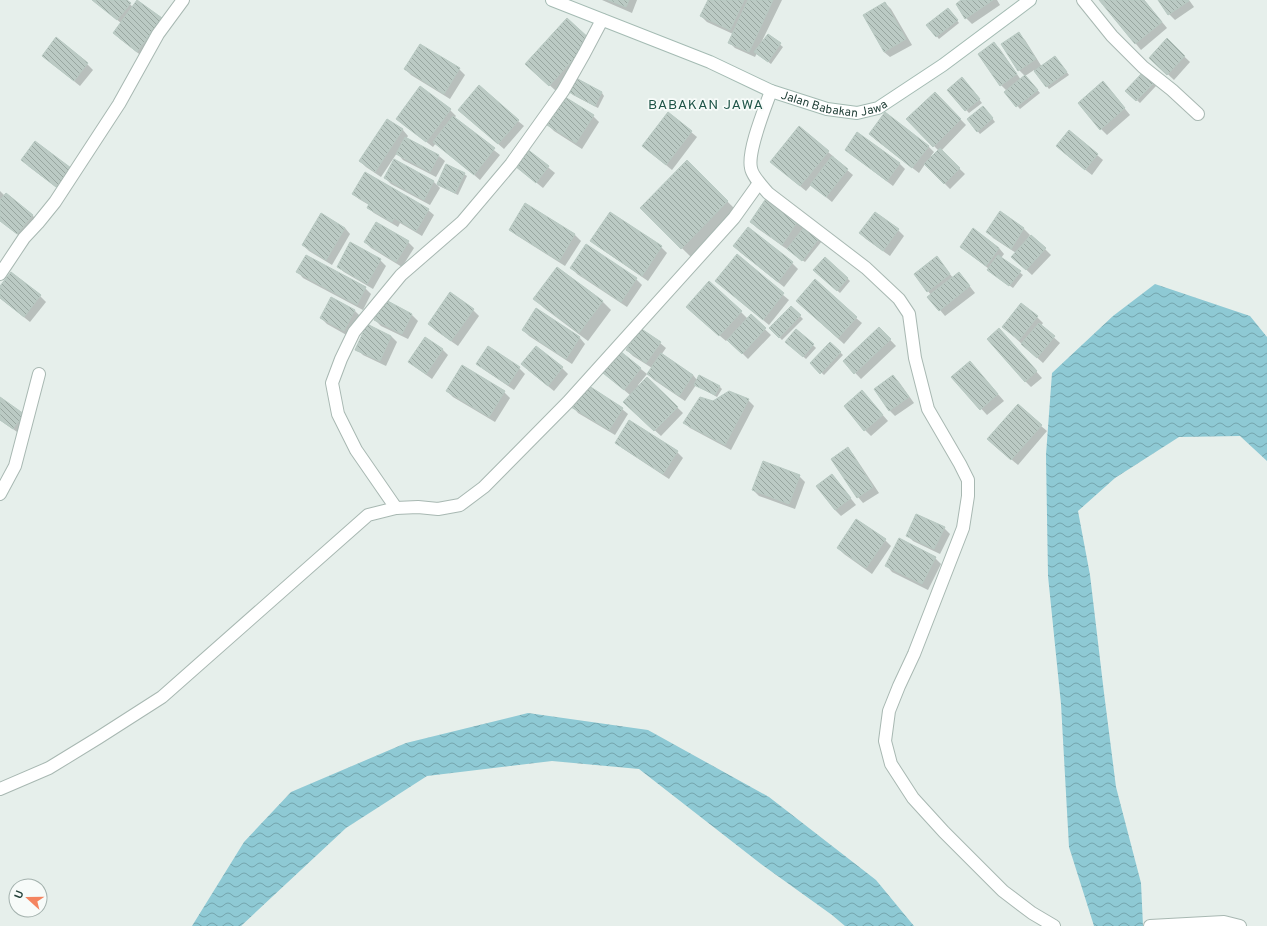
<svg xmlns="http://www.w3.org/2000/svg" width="1267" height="926" font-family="Overpass,sans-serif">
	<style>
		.water { fill: url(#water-waves) }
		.shadow { fill: #0003 }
		.building { fill: url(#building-back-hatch); stroke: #b8c9c2 }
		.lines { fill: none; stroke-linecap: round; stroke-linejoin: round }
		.street-casing { stroke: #a8b8b2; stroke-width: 14 }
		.secondary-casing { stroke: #a4bbb3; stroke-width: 14 }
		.street { stroke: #fff; stroke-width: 12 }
		.secondary { stroke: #fff; stroke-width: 12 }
		.labels { text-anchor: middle; stroke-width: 3.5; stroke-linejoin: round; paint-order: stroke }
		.street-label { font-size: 12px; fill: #24423a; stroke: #f7fbf9 }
		.quarter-label { font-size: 14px; letter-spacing: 1px; fill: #1f5548; stroke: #f7fbf9 }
	</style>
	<defs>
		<pattern id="water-waves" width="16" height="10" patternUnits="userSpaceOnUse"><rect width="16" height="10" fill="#8ec9d4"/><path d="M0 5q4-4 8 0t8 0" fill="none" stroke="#74a5ad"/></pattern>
		<pattern id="building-back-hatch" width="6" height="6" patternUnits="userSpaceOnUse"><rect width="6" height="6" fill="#bbcac4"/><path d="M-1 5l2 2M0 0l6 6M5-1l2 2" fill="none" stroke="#98a6a0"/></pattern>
	</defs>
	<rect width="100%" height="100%" fill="#e6efeb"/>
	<g class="water">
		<path d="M1155 284 1250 316 1267 337V461L1240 436 1179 437 1115 478 1078 511 1090 575 1104 693 1116 787 1141 883 1143 926H1094L1069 847 1061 704 1048 576 1046 455 1052 373 1113 316Z"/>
		<path d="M528 713 648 730 769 797 876 880 914 926H845L832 915 761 864 639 769 552 761 427 776 346 828 241 926H192L244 842 291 792 406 743Z"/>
	</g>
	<g class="shadow">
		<path d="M93 0H125L133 7 137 2 161 19 167 25 143 57 120 39 114 33 121 23Z"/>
		<path d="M602 0H637L632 13Z"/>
		<path d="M709 0H782L762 41H763L768 35 783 47 771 64 757 53 755 57 735 48 729 42 733 34 707 22 701 16Z"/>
		<path d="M963 0H997L1000 5 972 24 966 18Z"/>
		<path d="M1100 0H1144L1167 28 1141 50Z"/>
		<path d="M1160 0H1189L1194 7 1175 20 1169 14Z"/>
		<path d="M885 3 891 9 912 45 890 57 884 52Z"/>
		<path d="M951 12 959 23 939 39 928 26Z"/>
		<path d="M1019 34 1025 40 1042 67 1058 60 1069 75 1049 89 1034 70 1025 76 1019 70Z"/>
		<path d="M1167 40 1190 62 1174 80 1156 63Z"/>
		<path d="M591 41 596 46 556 91 532 69Z"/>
		<path d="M994 43 1000 49 1021 80 1028 79 1040 93 1020 109 1006 92 1007 91 1001 85Z"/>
		<path d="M49 61 87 64 93 70 80 86Z"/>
		<path d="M405 69H459L465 75 450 99 411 75Z"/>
		<path d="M1143 74 1156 86 1140 103 1127 91Z"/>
		<path d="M577 80 602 93 604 96 598 108 573 95 570 92Z"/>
		<path d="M964 81 982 103 969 113 948 90Z"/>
		<path d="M420 88 450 110 456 116 454 118 500 155 480 180 436 143 433 147 403 124Z"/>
		<path d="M1109 89 1130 115 1107 135 1101 129Z"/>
		<path d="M935 93 966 125 941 151 965 174 950 189 925 164 919 173 876 140 870 134 885 114 929 147 934 152 931 156 932 157 939 151 908 120Z"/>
		<path d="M986 110 995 122 980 134 968 120Z"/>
		<path d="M465 115 518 121 524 126 504 149Z"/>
		<path d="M593 116 599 122 582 149 554 131 548 125Z"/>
		<path d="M388 120 403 130 408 136 406 139 439 156 445 161 436 177 403 160 397 153 381 177 366 167 360 161Z"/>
		<path d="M1069 131 1103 160 1092 175 1063 152Z"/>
		<path d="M691 132 697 137 672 170 643 146Z"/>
		<path d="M846 150 899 163 905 169 893 186 852 155Z"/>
		<path d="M528 151 555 173 543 188 516 166Z"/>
		<path d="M828 152 834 157 833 158 853 175 832 202 811 185 806 191 777 167Z"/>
		<path d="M395 161 434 182 440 188 430 205 391 184 385 178Z"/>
		<path d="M687 162 736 210 691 257 641 208Z"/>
		<path d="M447 165 464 174 467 176 458 195 437 185Z"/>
		<path d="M28 166 76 175 63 192Z"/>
		<path d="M0 191 5 196 32 215 38 221 23 239 0 220Z"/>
		<path d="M353 194 428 210 434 215 422 236 400 223 398 227 374 213 368 208 369 205 359 199Z"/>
		<path d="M767 198 822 241 805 262 757 228 751 222Z"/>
		<path d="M525 204 575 235 581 241 565 266 516 235 510 229Z"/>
		<path d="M1000 213 1024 229 1030 235 1026 241 1045 249 1051 255 1032 275 1019 263 1016 253 993 238 988 232Z"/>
		<path d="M345 228 350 234 332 265 309 251 303 245Z"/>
		<path d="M898 230 904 236 890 256 866 239 861 233Z"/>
		<path d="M592 241 661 247 667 253 648 281 597 246Z"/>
		<path d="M365 242H408L414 248 402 267 371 248Z"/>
		<path d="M586 246 636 279 642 285 627 307 577 274 572 268Z"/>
		<path d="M734 246 792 263 798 269 784 287 740 252Z"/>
		<path d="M961 247 999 248 1004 254 1001 258 1023 275 1013 288 991 272 989 269 967 252Z"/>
		<path d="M737 256 789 300 769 325 722 286Z"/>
		<path d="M937 257 953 278 964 279 975 293 945 316 940 310 931 295 915 274Z"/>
		<path d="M825 258 850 281 840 293 814 270Z"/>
		<path d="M380 260 386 266 373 289 344 272 338 267Z"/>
		<path d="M298 272 365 288 371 294 363 310 303 278Z"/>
		<path d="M0 287 40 296 46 302 30 322 0 298Z"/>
		<path d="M451 294 473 310 479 316 458 346 435 330 429 324Z"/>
		<path d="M331 299 355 311 361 317 350 337 327 324 321 318Z"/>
		<path d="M535 299 602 301 611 310 588 341 544 308Z"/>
		<path d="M384 301 412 315 418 321 408 339 381 326 375 320Z"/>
		<path d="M1021 304 1037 317 1043 323 1041 326 1060 343 1043 363 1003 327Z"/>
		<path d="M791 307 803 319 782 340 771 328Z"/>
		<path d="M803 307 856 318 862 323 844 344Z"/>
		<path d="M536 309 580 338 585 344 572 364 529 336 523 330Z"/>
		<path d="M741 312 748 319 751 316 771 335 748 359 728 339 726 341 693 313Z"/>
		<path d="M879 328 896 346 861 379 844 361Z"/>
		<path d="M797 330 816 348 806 359 789 344Z"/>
		<path d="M1004 335 1042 378 1031 387 1025 381Z"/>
		<path d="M391 336 397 342 386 366 363 355 357 349Z"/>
		<path d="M660 343 666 348 661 355 693 375 697 380 719 386 722 389 717 397 696 385 685 401 654 380 648 374 652 368 633 356 627 350Z"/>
		<path d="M830 343 843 355 824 375 811 363Z"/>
		<path d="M442 349 448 355 432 379 415 367 409 362Z"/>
		<path d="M620 352 647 374 638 385 639 386 647 378 683 413 661 436 624 402 630 395 604 373Z"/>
		<path d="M477 364 519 368 525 374 514 390 483 369Z"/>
		<path d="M562 368 568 374 554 391 528 370Z"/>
		<path d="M975 368 1004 401 987 415 953 377Z"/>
		<path d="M893 376 899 382 914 403 895 416 890 411 875 389Z"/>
		<path d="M447 391 504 392 510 398 495 422 453 397Z"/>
		<path d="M0 398 23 414 20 434 0 420Z"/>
		<path d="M868 398 888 421 871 436 865 430Z"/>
		<path d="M748 400 754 406 731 450 690 428 684 423 714 402Z"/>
		<path d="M573 407 622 409 628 414 615 435 578 413Z"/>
		<path d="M1041 426 1047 431 1018 465 994 445Z"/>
		<path d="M616 442 677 452 683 458 669 479 622 448Z"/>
		<path d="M848 449 853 454 879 493 863 503 858 497Z"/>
		<path d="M832 475 856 505 841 516 835 510 818 486Z"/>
		<path d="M799 476 805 482 795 509 759 496 753 490Z"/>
		<path d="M944 528 950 534 940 554 913 541 907 535Z"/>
		<path d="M885 540 891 546 872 574 844 554 838 548Z"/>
		<path d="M935 558 941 564 928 590 892 572 887 566Z"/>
	</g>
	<g class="building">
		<path d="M92 0H127L131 3 117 20Z"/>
		<path d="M137 0 162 18 137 52 113 33Z"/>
		<path d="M608 0H629L626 7Z"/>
		<path d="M708 0H744L730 30 700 16Z"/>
		<path d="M748 0H773L749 52 728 43Z"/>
		<path d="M961 0H993L965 19 956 4Z"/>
		<path d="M1099 0H1144L1162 22 1135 44Z"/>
		<path d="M1158 0H1188L1189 1 1168 15Z"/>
		<path d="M885 2 906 39 884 52 863 15Z"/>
		<path d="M948 8 958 20 936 37 926 25Z"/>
		<path d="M567 18 591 40 549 86 525 64Z"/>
		<path d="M1019 32 1036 59 1018 71 1001 44Z"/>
		<path d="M768 34 781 43 768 62 754 52Z"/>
		<path d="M56 37 88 63 74 81 42 56Z"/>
		<path d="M1167 38 1185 56 1167 75 1149 58Z"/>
		<path d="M994 42 1017 74 1000 86 978 54Z"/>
		<path d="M420 44 460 68 444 94 404 69Z"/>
		<path d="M1055 56 1067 72 1046 87 1034 71Z"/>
		<path d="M1143 72 1154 83 1136 101 1125 91Z"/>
		<path d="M1025 75 1038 90 1016 107 1004 92Z"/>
		<path d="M962 77 980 99 965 111 947 90Z"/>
		<path d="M576 78 602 92 595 106 569 92Z"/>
		<path d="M1103 81 1125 108 1100 130 1078 103Z"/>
		<path d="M479 85 519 120 498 144 458 110Z"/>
		<path d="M420 86 451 109 426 142 396 119Z"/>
		<path d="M935 92 961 119 933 147 906 119Z"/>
		<path d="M565 97 594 115 576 143 547 125Z"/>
		<path d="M983 106 993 118 977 132 967 119Z"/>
		<path d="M668 112 692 131 666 165 642 146Z"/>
		<path d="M885 112 929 146 912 168 869 134Z"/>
		<path d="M453 116 495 148 474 175 433 142Z"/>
		<path d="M387 119 403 129 375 172 359 161Z"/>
		<path d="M799 126 829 151 800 186 770 162Z"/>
		<path d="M1069 130 1098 154 1085 170 1056 146Z"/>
		<path d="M857 132 900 163 887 181 845 150Z"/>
		<path d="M405 137 439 155 430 172 396 154Z"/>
		<path d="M35 141 71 168 56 187 21 160Z"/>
		<path d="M940 148 960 168 944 184 924 164Z"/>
		<path d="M527 149 549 166 536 183 515 166Z"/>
		<path d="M832 156 848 169 826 197 810 185Z"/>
		<path d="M394 159 434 181 424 200 384 178Z"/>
		<path d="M687 160 728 201 681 249 640 208Z"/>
		<path d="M446 164 465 173 455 193 437 184Z"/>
		<path d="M365 172 429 209 416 231 394 218 392 222 367 208 369 204 352 194Z"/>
		<path d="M6 193 33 215 17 234 0 221V200Z"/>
		<path d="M767 197 799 219 782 245 750 222Z"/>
		<path d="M525 203 575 234 559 261 509 230Z"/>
		<path d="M1000 211 1024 228 1011 249 986 232Z"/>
		<path d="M610 212 662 246 642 276 590 241Z"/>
		<path d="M875 212 899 229 883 251 859 233Z"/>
		<path d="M321 213 345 228 326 260 302 245Z"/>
		<path d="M376 222 409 241 396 262 364 242Z"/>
		<path d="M805 226 820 237 802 261 787 249Z"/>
		<path d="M748 227 793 262 778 282 733 246Z"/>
		<path d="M973 228 999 248 986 266 960 247Z"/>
		<path d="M1031 235 1046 248 1026 270 1011 257Z"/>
		<path d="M350 242 381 259 367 284 337 267Z"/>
		<path d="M586 244 637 278 621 302 570 268Z"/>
		<path d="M737 254 784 293 763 320 715 281Z"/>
		<path d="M306 255 366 287 357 305 296 272Z"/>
		<path d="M998 255 1021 271 1009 286 987 270Z"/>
		<path d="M937 256 950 274 927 292 914 274Z"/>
		<path d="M825 257 848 278 837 291 813 270Z"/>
		<path d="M557 267 603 301 579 333 533 299Z"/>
		<path d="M11 272 41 295 24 317 0 298V286Z"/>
		<path d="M959 272 970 286 939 311 927 297Z"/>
		<path d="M815 279 857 317 838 338 796 301Z"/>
		<path d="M709 281 742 311 719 336 686 307Z"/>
		<path d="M450 292 474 309 451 341 428 324Z"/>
		<path d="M331 297 355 310 344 331 320 318Z"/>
		<path d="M384 299 412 314 402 334 374 320Z"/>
		<path d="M1021 303 1038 316 1019 340 1002 327Z"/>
		<path d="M791 306 801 315 779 338 769 328Z"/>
		<path d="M536 308 580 337 566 359 522 330Z"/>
		<path d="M751 314 766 328 742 354 727 340Z"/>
		<path d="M1039 323 1055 336 1037 358 1021 344Z"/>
		<path d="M367 324 391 336 380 361 355 350Z"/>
		<path d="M879 327 891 339 854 374 843 361Z"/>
		<path d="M640 328 661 342 646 363 626 350Z"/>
		<path d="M999 328 1037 371 1025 382 987 339Z"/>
		<path d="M796 329 814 344 803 357 785 342Z"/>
		<path d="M425 337 443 349 426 374 408 362Z"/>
		<path d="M830 342 841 352 820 374 810 363Z"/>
		<path d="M488 346 520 367 508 385 476 364Z"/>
		<path d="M536 346 563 367 548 386 521 364Z"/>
		<path d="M620 351 641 368 624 390 603 373Z"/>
		<path d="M661 353 693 375 679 396 647 374Z"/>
		<path d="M970 361 998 394 980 410 951 377Z"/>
		<path d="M462 365 505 391 489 417 446 391Z"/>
		<path d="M699 375 720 386 715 395 694 385Z"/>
		<path d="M893 375 909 397 889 411 874 389Z"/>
		<path d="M647 377 678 407 654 431 623 402Z"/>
		<path d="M586 384 623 408 609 430 571 407Z"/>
		<path d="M862 390 883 415 864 431 844 406Z"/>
		<path d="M729 391 749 399 725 445 683 423 700 397 713 401Z"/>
		<path d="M0 397 24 414 13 429 0 420Z"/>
		<path d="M1018 404 1042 425 1011 460 987 439Z"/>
		<path d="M629 420 678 451 663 474 615 443Z"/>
		<path d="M848 447 873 487 857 498 831 459Z"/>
		<path d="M763 461 800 475 789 504 752 490Z"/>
		<path d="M832 474 851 498 835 510 816 486Z"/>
		<path d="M916 514 945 527 934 549 906 536Z"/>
		<path d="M856 519 886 539 866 568 837 548Z"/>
		<path d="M899 538 936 557 922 584 885 566Z"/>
	</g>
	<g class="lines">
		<defs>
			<g id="street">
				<path d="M1083 0 1112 36 1143 67 1172 90 1198 114"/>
				<path d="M771 91C765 108 747 151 751 168 752 176 763 187 768 193L866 268 899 299 909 314 915 358 928 409 960 464 968 480V496L963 528 914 654 899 686 889 711 885 741 891 764 913 798 944 832 1003 891 1032 913 1054 926"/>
				<path d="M0 274 24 238 38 223 55 202 119 104 158 34 183 0"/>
				<path d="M0 494 15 466 39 374"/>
				<path d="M396 508 356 450 338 414 332 383 341 359 354 332 401 275 462 222 511 164 563 91 584 54 602 20"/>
				<path d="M0 789 49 768 98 738 162 697 368 515 396 508 418 507 438 509 460 505 484 487 568 402 734 218 759 183"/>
				<path d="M1150 926 1224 922 1240 926"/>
			</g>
			<g id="secondary">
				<path id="s1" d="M552 0 710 62 771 91 827 109 857 113 878 108 943 65 1030 0"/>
			</g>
		</defs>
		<use href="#street" class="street-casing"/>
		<use href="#secondary" class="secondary-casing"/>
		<use href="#street" class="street"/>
		<use href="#secondary" class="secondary"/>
	</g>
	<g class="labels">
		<g class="street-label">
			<text dy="4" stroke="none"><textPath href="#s1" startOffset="303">Jalan Babakan Jawa</textPath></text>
		</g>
		<g class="quarter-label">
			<text x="706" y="109">BABAKAN JAWA</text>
		</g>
	</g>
	<g transform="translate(28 898) rotate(291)"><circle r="19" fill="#f7fbf9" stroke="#a3b1ad"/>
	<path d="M0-3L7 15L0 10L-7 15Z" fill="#f4845f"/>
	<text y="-6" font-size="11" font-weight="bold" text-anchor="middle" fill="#24423a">U</text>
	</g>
</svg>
